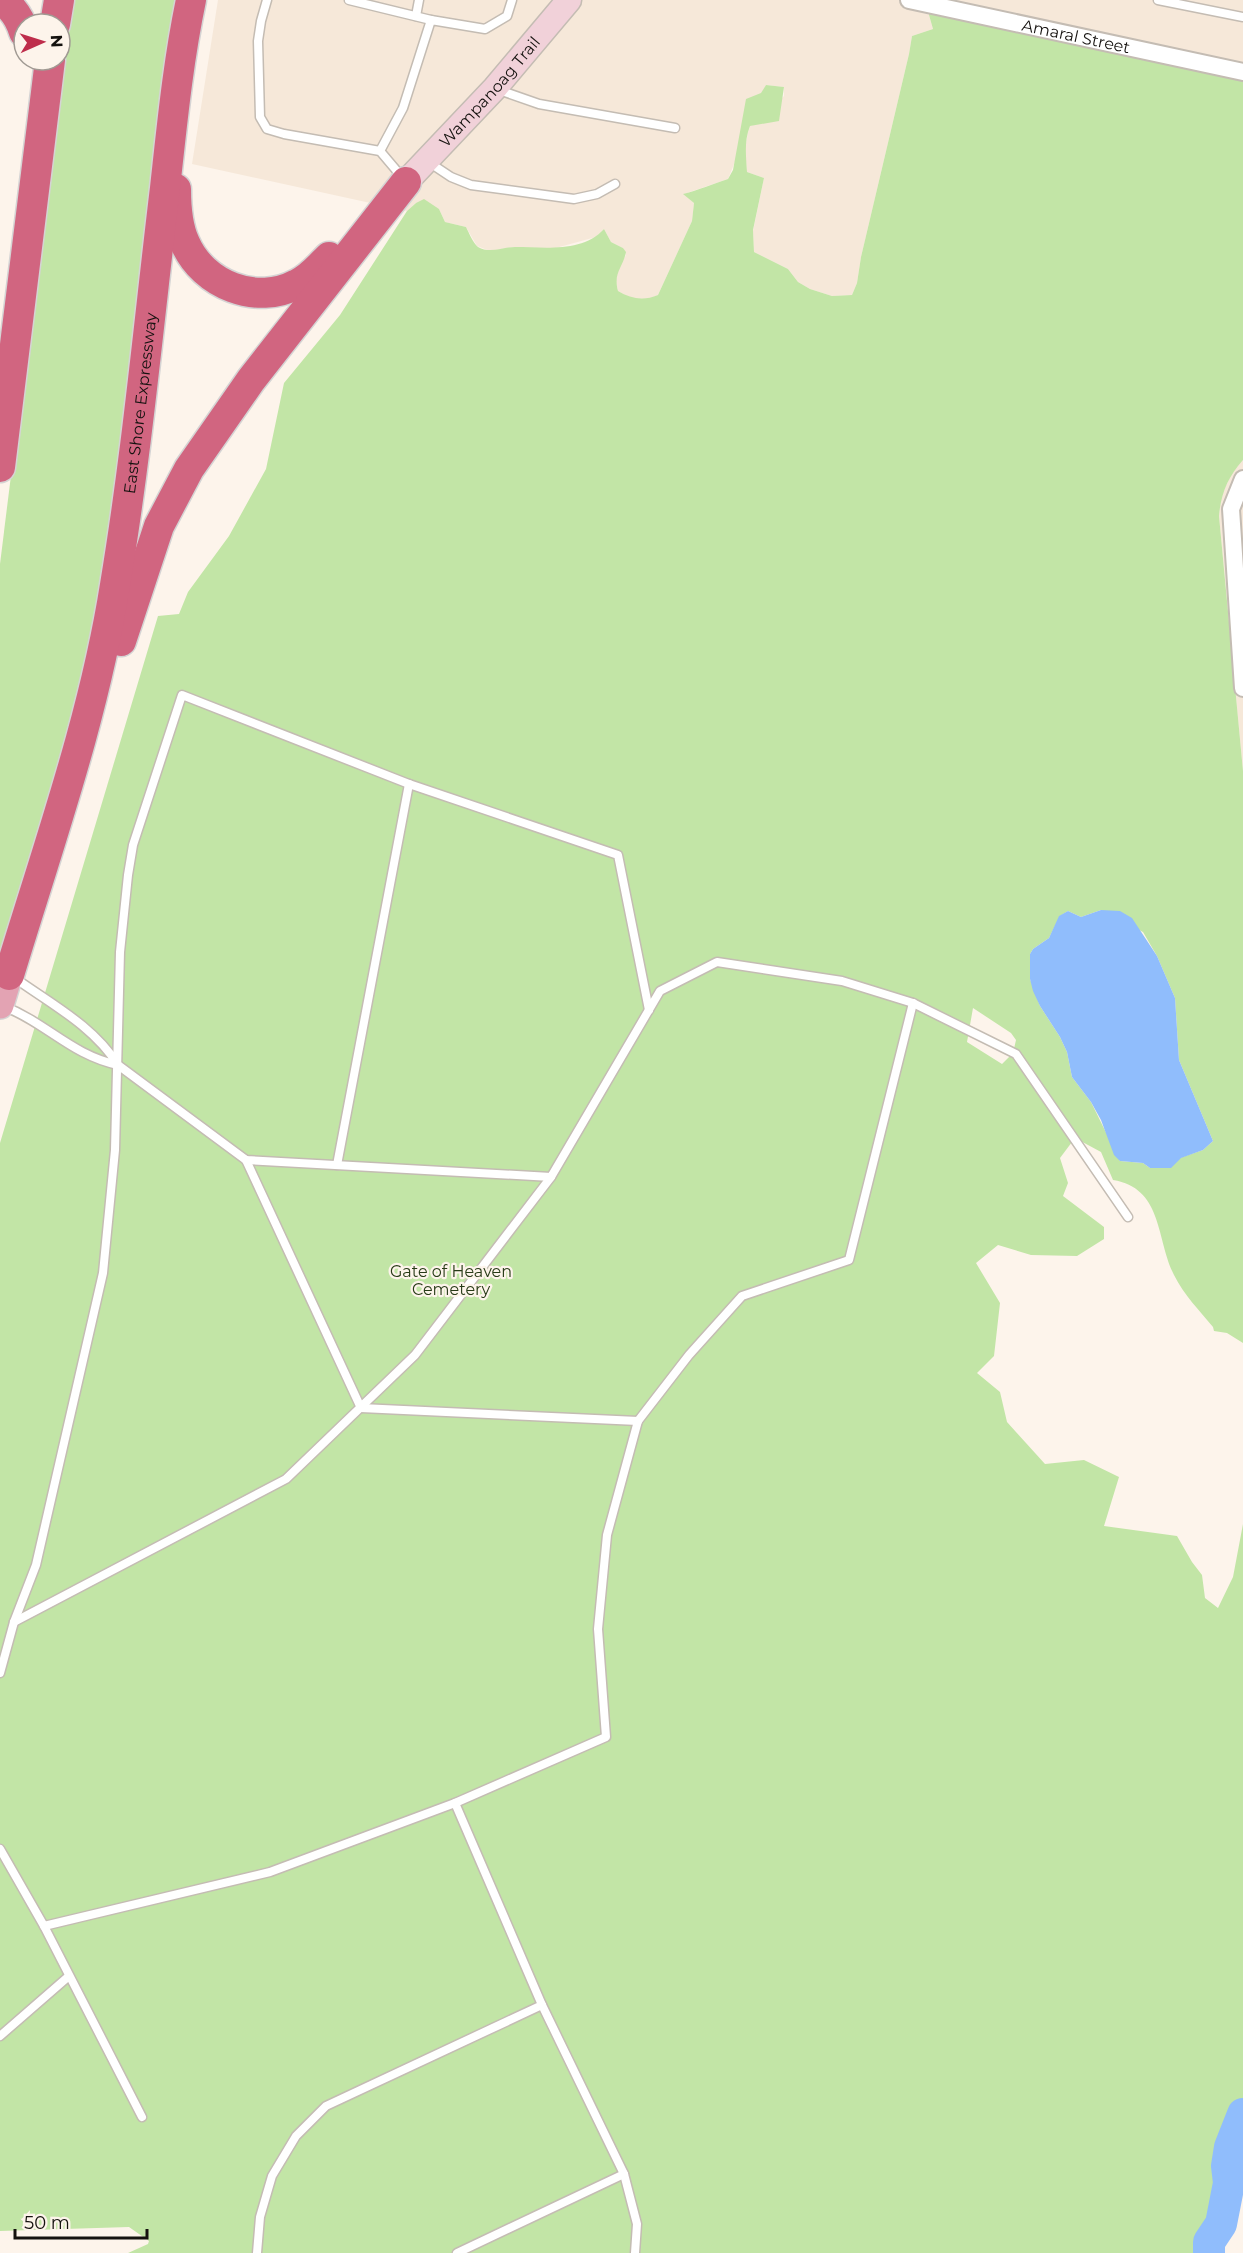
<svg xmlns="http://www.w3.org/2000/svg" width="1243" height="2253" font-family="Montserrat,sans-serif">
	<style>
		.built { fill: #f6e8d9 }
		.green { fill: #c2e5a6; fill-rule: evenodd }
		.water { fill: #90bdfc }
		.lines { fill: none; stroke-linecap: round; stroke-linejoin: round }
		.river { stroke: #90bdfc; stroke-width: 32 }
		.lane-casing { stroke: #c4bcb3; stroke-width: 11 }
		.street-casing { stroke: #c4bcb3; stroke-width: 20 }
		.secondary-casing { stroke: #c4bcb3; stroke-width: 27 }
		.primary-casing { stroke: #d5d4d4; stroke-width: 30 }
		.highway-casing { stroke: #d5d4d4; stroke-width: 33 }
		.lane { stroke: #fff; stroke-width: 8 }
		.street { stroke: #fff; stroke-width: 16 }
		.secondary { stroke: #f1d1d9; stroke-width: 24 }
		.primary { stroke: #e3a3b3; stroke-width: 27 }
		.highway { stroke: #d16580; stroke-width: 30 }
		.labels { text-anchor: middle; stroke-width: 4.5; stroke-linejoin: round; paint-order: stroke }
		.street-label { font-size: 16px; fill: #15120f; stroke: #fdf4eb }
		.park-label { font-size: 16px; fill: #283b17; stroke: #fdf4eb }
	</style>
	<rect width="100%" height="100%" fill="#fdf4eb"/>
	<g class="built">
		<path d="M218 0H1243V71L929 15 933 29 912 36 909 54 861 257 857 283 852 295 832 296 810 289 798 282 788 269 754 252 753 231 764 178 747 172 745 150 748 132 750 126 759 123 784 96V87L766 85 728 179 684 194 694 203 692 221 658 295 649 299 630 298 618 291 616 282 617 271 626 255 623 248 611 242 604 229 596 237 552 249 513 247 490 251 477 246 466 227 445 222 439 209 416 203 407 211 192 164Z"/>
		<path d="M1243 460V771L1219 516 1221 496 1233 471Z"/>
	</g>
	<g class="green">
		<path d="M70 0H179L111 537 83 689 0 967V564Z"/>
		<path d="M930 4 1243 71V460C1228 477 1221 493 1219 516L1243 771V1343L1227 1333 1214 1331 1213 1327C1199 1310 1184 1295 1174 1275 1156 1239 1163 1188 1113 1180L1101 1152 1075 1138 1060 1158 1068 1183 1063 1196 1104 1227V1239L1077 1256 1031 1255 998 1245 976 1263 1000 1303 994 1356 977 1373 1000 1392 1007 1422 1045 1464 1084 1460 1119 1477 1104 1526 1177 1536 1192 1562 1202 1575 1205 1598 1218 1608 1233 1577 1243 1524V2109L1231 2121 1217 2147 1220 2253H128L148 2244 149 2241 129 2227 0 2231V1143L158 616 179 614 188 592 229 536 266 469 284 383 340 315 407 211 416 203 424 199 439 209 445 222 466 227C469 233 473 243 478 247 490 254 503 247 515 247 545 247 582 253 604 229L611 242 623 248 626 252C623 268 613 272 618 291 631 299 644 301 658 295L692 221 694 203 683 194C699 190 712 184 728 179L733 170 746 99 761 93 766 85 784 87 779 121 750 126C744 141 746 156 747 172L764 178 753 230 754 252 788 269 798 282 810 289 832 296 852 295 857 283 861 257 909 54 912 36 933 29 929 15ZM1101 910 1143 932 1157 956 1175 998 1179 1060 1213 1141 1203 1150 1150 1168 1143 1163 1120 1161 1091 1102 1072 1077 1067 1052 1060 1037 1040 1006 1030 979V954L1033 949 1049 938 1060 916 1068 911 1081 917ZM973 1008 1011 1033 1016 1040 1013 1053 1002 1064 967 1042Z"/>
	</g>
	<path class="water" d="M1101 910 1120 911 1132 918 1157 956 1175 998 1179 1060 1213 1141 1203 1150 1181 1158 1171 1168H1150L1143 1163 1120 1161 1114 1155 1101 1120 1091 1102 1072 1077 1067 1052 1060 1037 1040 1006 1033 991 1030 979V954L1033 949 1049 938 1059 916 1068 911 1081 917Z"/>
	<g class="lines">
		<path class="river" d="M1209 2253V2242L1221 2224 1229 2183 1227 2166 1230 2147 1243 2114"/>
		<defs>
			<g id="lane">
				<path d="M267 0 261 21 258 41 260 117 267 129 284 134 380 151 402 177"/>
				<path d="M349 0 431 20"/>
				<path d="M1158 0 1243 17"/>
				<path d="M416 16 419 0"/>
				<path d="M499 90 539 104 675 128"/>
				<path d="M380 151 403 108 431 20 485 29 507 16 512 0"/>
				<path d="M427 161 451 177 471 185 574 199 597 194 615 184"/>
				<path d="M3 1006C47 1023 71 1055 118 1065 93 1025 49 1003 12 976"/>
				<path d="M118 1065 246 1160 551 1177 660 991 717 962 842 981 913 1003 1016 1054 1128 1217"/>
				<path d="M246 1160 361 1408 638 1421"/>
				<path d="M337 1165 409 784"/>
				<path d="M14 1622 286 1479 415 1355 551 1177"/>
				<path d="M0 1673 14 1622 36 1565 103 1273 115 1150 120 952 128 875 133 845 182 695 409 784 618 855 649 1010"/>
				<path d="M455 1803 542 2005 624 2174 637 2224 635 2253"/>
				<path d="M0 1849 44 1926 142 2117"/>
				<path d="M44 1926 270 1872 455 1803 606 1737 598 1629 607 1535 638 1421 689 1355 742 1296 849 1260 913 1003"/>
				<path d="M0 2036 69 1976"/>
				<path d="M257 2253 260 2217 272 2176 296 2136 326 2106 542 2005"/>
				<path d="M457 2253 624 2174"/>
			</g>
			<g id="street">
				<path id="s1" d="M909 0 1243 72"/>
				<path d="M1243 479 1231 509 1243 688"/>
			</g>
			<g id="secondary">
				<path id="s2" d="M406 182 495 88 569 0"/>
			</g>
			<path id="primary" d="M0 1005 9 975"/>
			<g id="highway">
				<path d="M1 0C14 8 20 19 24 32"/>
				<path d="M55 24 59 0"/>
				<path d="M176 189C176 207 177 226 185 243 203 285 257 306 297 284 310 278 319 267 329 257"/>
				<path d="M0 467 50 60"/>
				<path d="M121 641 159 526 189 469 251 380 406 182"/>
				<path id="s3" d="M9 975C48 846 94 718 115 585 137 453 149 320 165 188 172 125 178 62 191 0"/>
			</g>
		</defs>
		<use href="#lane" class="lane-casing"/>
		<use href="#street" class="street-casing"/>
		<use href="#secondary" class="secondary-casing"/>
		<use href="#primary" class="primary-casing"/>
		<use href="#highway" class="highway-casing"/>
		<use href="#lane" class="lane"/>
		<use href="#street" class="street"/>
		<use href="#secondary" class="secondary"/>
		<use href="#primary" class="primary"/>
		<use href="#highway" class="highway"/>
	</g>
	<g class="labels">
		<g class="street-label">
			<text dy="6" stroke="none"><textPath href="#s1" startOffset="171">Amaral Street</textPath></text>
			<text dy="6" stroke="none"><textPath href="#s2" startOffset="123">Wampanoag Trail</textPath></text>
			<text dy="6" stroke="none"><textPath href="#s3" startOffset="588">East Shore Expressway</textPath></text>
		</g>
		<g class="park-label">
			<text x="451" y="1277">Gate of Heaven<tspan x="451" dy="18">Cemetery</tspan></text>
		</g>
	</g>
	<g transform="translate(42 42) rotate(87)"><circle r="28" fill="#fdf4eb" stroke="#a09a93" stroke-width="1.5"/>
	<path d="M0-4.5L10 22L0 15L-10 22Z" fill="#be2d4b"/>
	<text y="-9" font-size="16" font-weight="bold" text-anchor="middle" fill="#15120f">N</text>
	</g>
	<path d="M15 2229v9h132v-9" fill="none" stroke="#15120f" stroke-width="3"/>
	<text x="24" y="2229" font-size="18" fill="#15120f" stroke="#fdf4eb" stroke-width="4.5" paint-order="stroke">50 m</text>
</svg>
